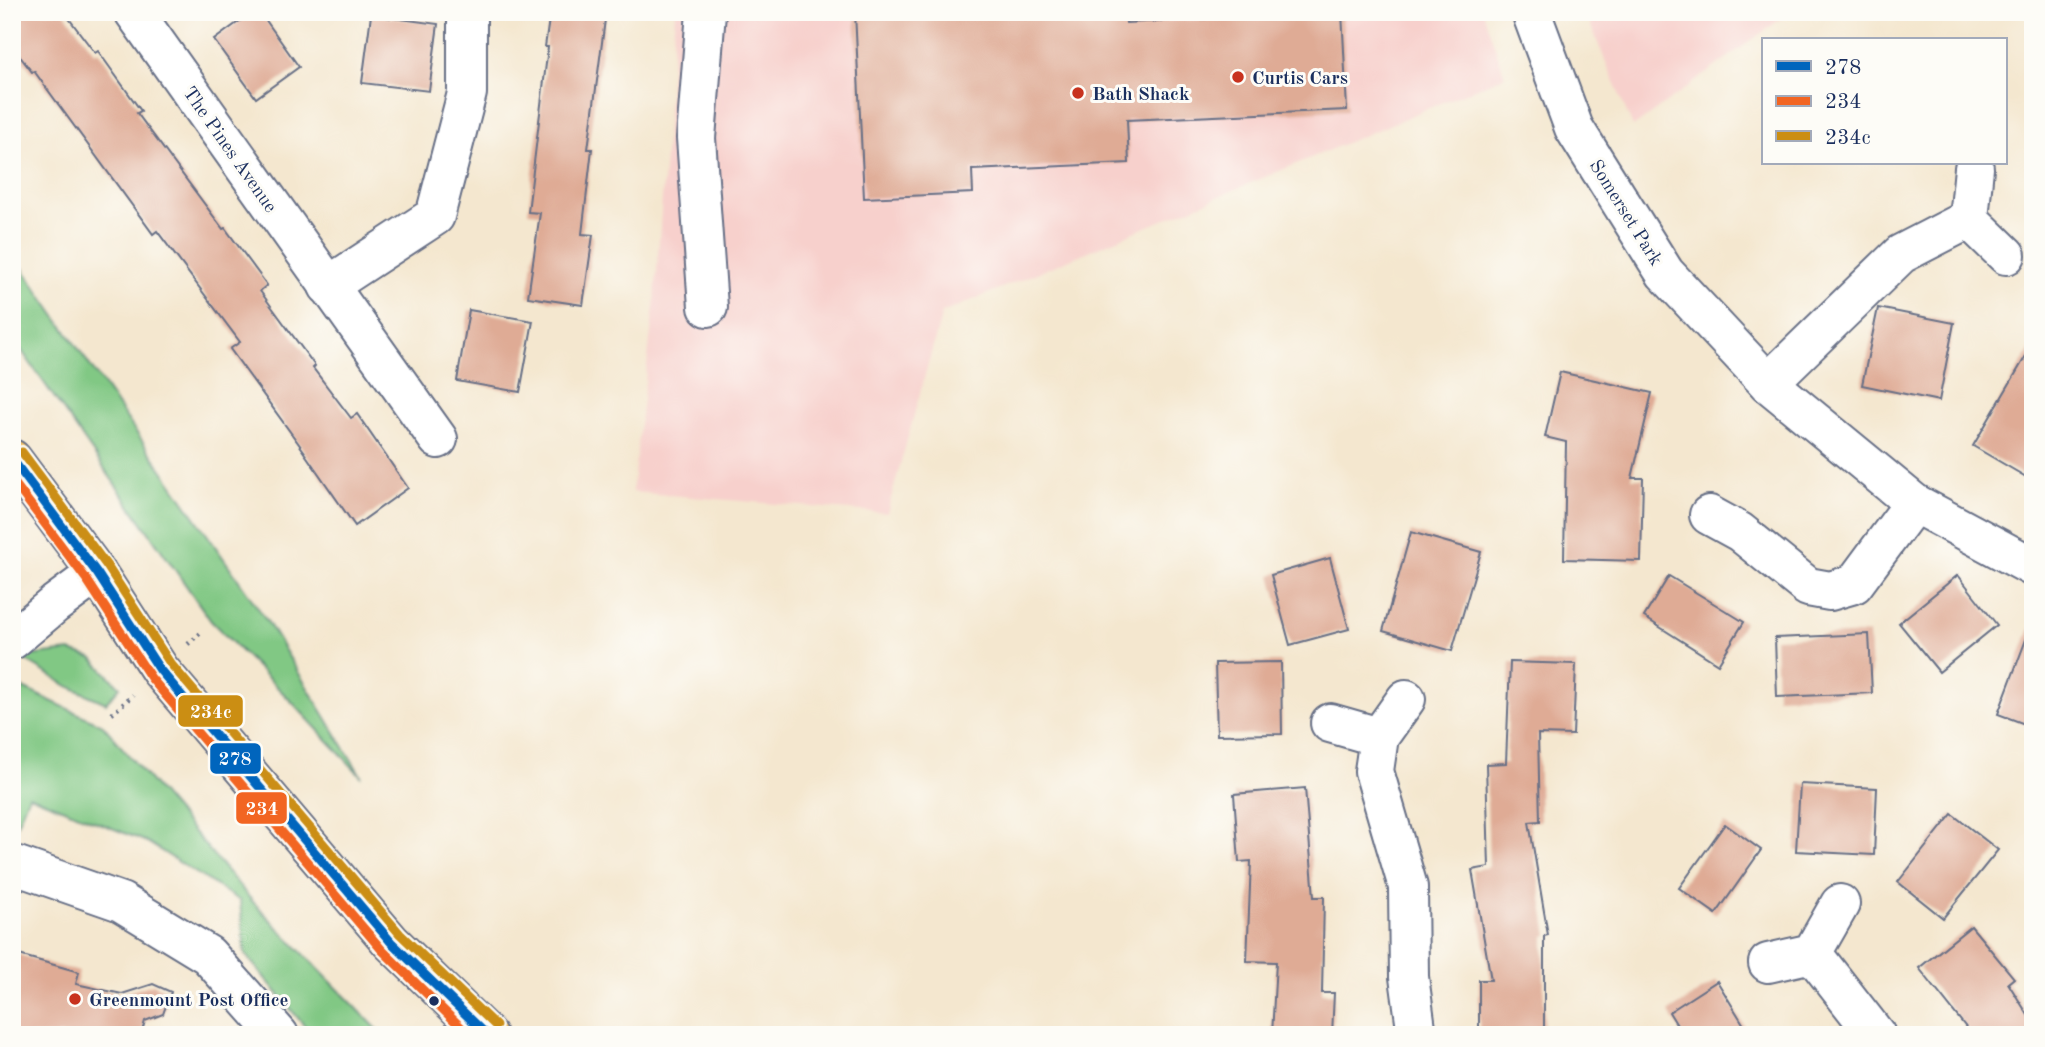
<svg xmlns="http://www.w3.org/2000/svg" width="2045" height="1047" font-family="'Old Standard TT',serif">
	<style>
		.built { fill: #f7d0cc }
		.green { fill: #81c884; stroke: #4e7c71; stroke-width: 2 }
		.building { fill: #dfab95 }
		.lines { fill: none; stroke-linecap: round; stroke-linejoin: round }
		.minor-casing { stroke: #676f86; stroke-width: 42 }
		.highway-casing { stroke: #676f86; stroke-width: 42 }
		.path { stroke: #676f86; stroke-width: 4.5; stroke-dasharray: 2 5; stroke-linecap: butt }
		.minor { stroke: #fff; stroke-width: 38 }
		.highway { stroke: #f2c26a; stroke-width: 38 }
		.bus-1-casing { stroke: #fdfcf7; stroke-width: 14 }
		.bus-2-casing { stroke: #fdfcf7; stroke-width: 14 }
		.bus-3-casing { stroke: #fdfcf7; stroke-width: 14 }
		.bus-1 { stroke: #0065bd; stroke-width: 9 }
		.bus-2 { stroke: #f26522; stroke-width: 9 }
		.bus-3 { stroke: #cb8e13; stroke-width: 9 }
		.poi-dot { fill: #c8321e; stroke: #fdfcf7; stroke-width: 2.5 }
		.bus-dot { fill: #1b2f5e; stroke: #fdfcf7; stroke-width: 2.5 }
		.labels { text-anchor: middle; stroke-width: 6; stroke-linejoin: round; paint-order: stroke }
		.poi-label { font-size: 19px; font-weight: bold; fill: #1b2f5e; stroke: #fdfcf7; text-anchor: start }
		.street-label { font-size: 19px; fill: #1b2f5e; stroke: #fdfcf7 }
		.line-badge { stroke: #fdfcf7; stroke-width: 2.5 }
		.badge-label { font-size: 19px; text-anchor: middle; font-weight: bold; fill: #fff }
	</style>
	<rect width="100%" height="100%" fill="#fdfcf7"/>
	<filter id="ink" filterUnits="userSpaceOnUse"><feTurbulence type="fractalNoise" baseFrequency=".0143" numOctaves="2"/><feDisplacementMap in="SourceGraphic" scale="14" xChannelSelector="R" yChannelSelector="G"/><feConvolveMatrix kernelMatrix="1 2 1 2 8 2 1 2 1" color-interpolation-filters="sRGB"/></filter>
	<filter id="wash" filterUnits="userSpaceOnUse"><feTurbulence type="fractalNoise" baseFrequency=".00686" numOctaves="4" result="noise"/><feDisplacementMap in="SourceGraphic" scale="28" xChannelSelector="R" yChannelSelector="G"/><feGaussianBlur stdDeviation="1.57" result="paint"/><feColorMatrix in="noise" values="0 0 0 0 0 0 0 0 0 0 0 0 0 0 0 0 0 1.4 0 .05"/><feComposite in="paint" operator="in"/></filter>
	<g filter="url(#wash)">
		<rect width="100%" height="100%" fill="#f4e7cf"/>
		<g class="built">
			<path d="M675 12H1483L1505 76 942 313 887 513 632 492 655 298Z"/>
			<path d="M1585 12H1790L1633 127Z"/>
		</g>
		<g class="green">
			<path d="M12 253 267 621 362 777 291 701 211 621 12 337Z"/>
			<path d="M70 651 92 658 120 687 106 703 68 686 20 657Z"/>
			<path d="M12 683 103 725 253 902 383 1035H312L245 954 240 901 147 842 29 795 12 836Z"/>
		</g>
		<g id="blocks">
			<g class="building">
				<path d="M12 12H64L95 53 98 51 141 111 137 113 223 229 225 228 267 285 260 291 315 366 313 368 351 418 357 414 408 488 355 526 303 451H304L230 349 240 342 157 231 153 234 34 71 32 72 12 46Z"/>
				<path d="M252 12H260L299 67 256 98 214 40Z"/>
				<path d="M550 12H606L588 149H592L582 234 593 235 583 305 528 297 540 213 528 212 548 47H545Z"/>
				<path d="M855 12H1125L1126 23 1226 18V12H1342L1347 110 1127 120 1129 163 972 170 973 193 864 198Z"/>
				<path d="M371 15 438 24 429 91 362 83Z"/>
				<path d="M1878 308 1954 323 1939 401 1862 385Z"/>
				<path d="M469 310 533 321 520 392 457 381Z"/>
				<path d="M2033 344V481L1973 446Z"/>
				<path d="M1560 372 1652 393 1632 478H1643L1641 561 1564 559 1566 442 1545 437Z"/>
				<path d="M1411 532 1481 552 1452 651 1383 631Z"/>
				<path d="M1330 558 1349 629 1290 645 1271 575Z"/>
				<path d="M1958 575 1997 625 1939 672 1899 623Z"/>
				<path d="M1669 576 1744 622 1718 664 1644 617Z"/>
				<path d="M2030 629 2033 630V727L1998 714Z"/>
				<path d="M1869 634 1872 693 1777 697 1775 638Z"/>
				<path d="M1281 662 1282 734 1217 735 1215 663Z"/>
				<path d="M1510 662 1576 664 1573 735 1538 734 1540 821 1529 822 1548 935 1544 936V1035H1479V980H1491L1472 870 1489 867 1486 764 1506 763Z"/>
				<path d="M1800 784 1877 788 1874 855 1796 851Z"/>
				<path d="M1305 788 1314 897H1324L1322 993H1334L1332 1035H1272L1276 962 1247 961 1251 861 1239 862 1234 794Z"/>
				<path d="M1952 814 1998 850 1943 918 1898 882Z"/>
				<path d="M1725 824 1761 850 1716 914 1679 888Z"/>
				<path d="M1971 926 2014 978 2008 983 2033 1023V1035H1972L1919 968Z"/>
				<path d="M12 953 79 972 76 984 122 994 153 984 171 992 163 1014 145 1021 141 1035H12Z"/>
				<path d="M1717 981 1750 1035H1683L1669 1012Z"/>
			</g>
		</g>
	</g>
	<g filter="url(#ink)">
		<use href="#blocks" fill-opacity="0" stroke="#676f86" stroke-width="2"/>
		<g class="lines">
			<defs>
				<g id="minor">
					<path d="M134 12 438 439"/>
					<path d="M706 12 696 138 708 307"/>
					<path d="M1531 12 1574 128 1665 273 1768 383 1914 503 2033 567"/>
					<path d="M1974 168 1969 219 2006 255"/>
					<path d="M328 286 435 216 467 93V12"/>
					<path d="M1768 383 1901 254 1969 219"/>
					<path d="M1709 515 1740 532 1808 587 1830 591 1854 584 1914 503"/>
					<path d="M12 640 55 604 97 573"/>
					<path d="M1406 699 1379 737 1374 771 1408 887 1409 977 1417 1035"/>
					<path d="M1330 723 1379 737"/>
					<path d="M12 864 121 902 208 955 279 1035"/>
					<path d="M1812 953 1876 1035"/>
					<path d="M1768 963 1812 953 1840 904"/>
				</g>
				<path id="highway" d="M12 459 97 573 160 670 391 942 487 1035"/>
			</defs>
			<use href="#minor" class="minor-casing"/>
			<use href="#highway" class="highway-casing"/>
			<g class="path">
				<path d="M188 644 203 631"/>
				<path d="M112 714 133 695"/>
			</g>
			<use href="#minor" class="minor"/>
			<use href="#highway" class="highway"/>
			<defs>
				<path id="bus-1" d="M12 459 97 573 160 670 391 942 487 1035"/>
				<path id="bus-2" d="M12 480 87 580 151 678 382 950 469 1035"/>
				<path id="bus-3" d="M22 452 107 566 170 663 400 934 496 1026"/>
			</defs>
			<use href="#bus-1" class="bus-1-casing"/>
			<use href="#bus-2" class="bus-2-casing"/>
			<use href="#bus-3" class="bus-3-casing"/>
			<use href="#bus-1" class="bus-1"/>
			<use href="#bus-2" class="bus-2"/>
			<use href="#bus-3" class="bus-3"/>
		</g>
	</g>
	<g class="poi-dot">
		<circle cx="1238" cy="77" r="7"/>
		<circle cx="1078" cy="93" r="7"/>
		<circle cx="75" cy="999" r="7"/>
	</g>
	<circle class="bus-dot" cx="434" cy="1001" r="6"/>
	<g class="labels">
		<g class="poi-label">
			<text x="1252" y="84">Curtis Cars</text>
			<text x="1092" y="100">Bath Shack</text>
			<text x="89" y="1006">Greenmount Post Office</text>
		</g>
		<g class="street-label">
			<text transform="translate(231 149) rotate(55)" y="7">The Pines Avenue</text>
			<text transform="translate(1627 212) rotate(58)" y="7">Somerset Park</text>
		</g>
	</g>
	<g class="line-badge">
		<rect x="177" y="694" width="67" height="34" rx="7" fill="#cb8e13"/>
		<rect x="209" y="742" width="53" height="33" rx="7" fill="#0065bd"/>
		<rect x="235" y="791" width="53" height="34" rx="7" fill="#f26522"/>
	</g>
	<g class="badge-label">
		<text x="211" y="718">234c</text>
		<text x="235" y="765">278</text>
		<text x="262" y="815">234</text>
	</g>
	<rect width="2045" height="1047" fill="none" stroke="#fdfcf7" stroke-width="42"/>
	<rect x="1762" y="38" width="245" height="126" fill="#fdfcf7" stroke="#a3aaba" stroke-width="2"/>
	<rect x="1776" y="61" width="35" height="10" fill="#0065bd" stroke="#a3aaba" stroke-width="2"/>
	<text x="1825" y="74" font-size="21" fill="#1b2f5e">278</text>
	<rect x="1776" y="96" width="35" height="10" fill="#f26522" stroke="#a3aaba" stroke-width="2"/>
	<text x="1825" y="108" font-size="21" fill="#1b2f5e">234</text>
	<rect x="1776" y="131" width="35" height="10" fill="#cb8e13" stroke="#a3aaba" stroke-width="2"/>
	<text x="1825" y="144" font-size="21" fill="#1b2f5e">234c</text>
</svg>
